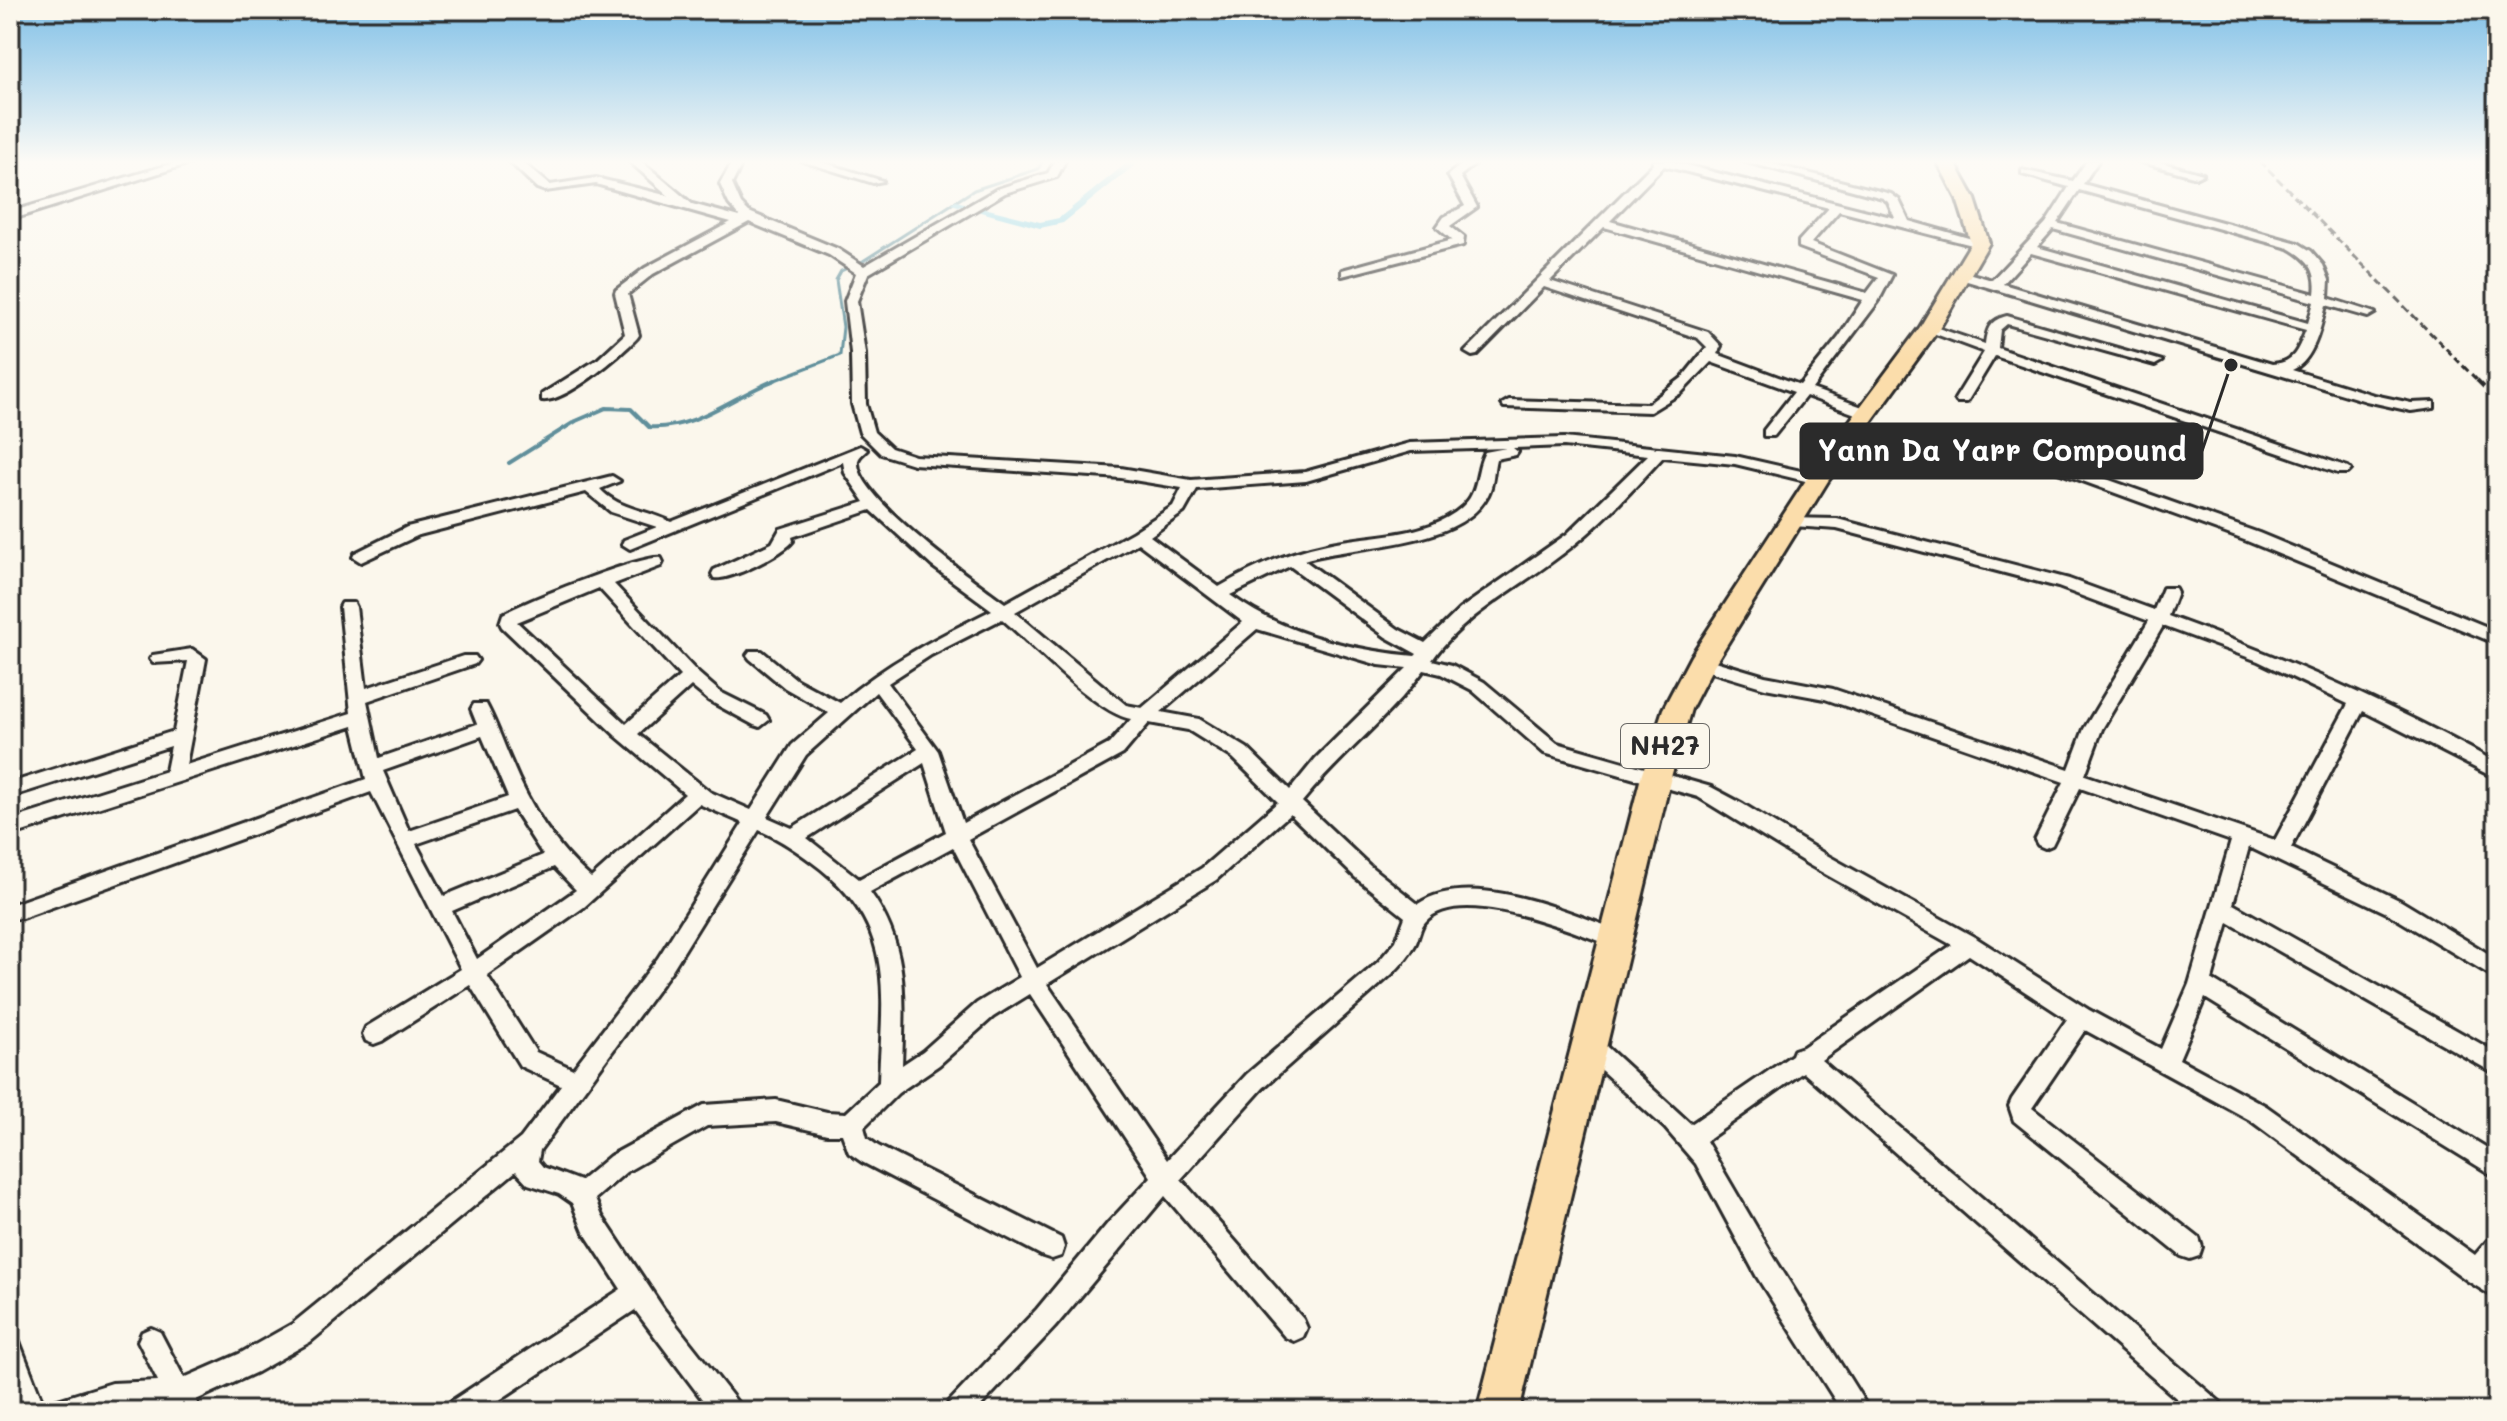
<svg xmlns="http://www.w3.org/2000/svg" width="2507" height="1421" font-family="Mali,sans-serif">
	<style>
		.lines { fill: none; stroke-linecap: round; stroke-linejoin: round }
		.stream-far1 { stroke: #618f9b; stroke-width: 3 }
		.stream { stroke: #618f9b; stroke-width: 4 }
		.canal { fill: #85d1e5; fill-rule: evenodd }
		.minor-casing { stroke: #2b2b2b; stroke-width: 6 }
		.highway-casing { stroke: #2b2b2b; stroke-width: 6 }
		.minor { fill: #fbf7ec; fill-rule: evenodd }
		.highway { fill: #fbddab; fill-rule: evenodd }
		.rail-far1 { stroke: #2b2b2b; stroke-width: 3; stroke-dasharray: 8 4; stroke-linecap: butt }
		.rail { stroke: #2b2b2b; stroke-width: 4; stroke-dasharray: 10 5; stroke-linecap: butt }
		.labels { text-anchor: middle; stroke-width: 8; stroke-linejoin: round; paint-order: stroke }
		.shield { fill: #fbf7ec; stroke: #696865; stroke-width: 2 }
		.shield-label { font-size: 26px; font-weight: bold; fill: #2b2b2b }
		.leader { fill: none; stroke: #2b2b2b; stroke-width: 3 }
		.callout-dot { fill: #2b2b2b; stroke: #fbf7ec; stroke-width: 3 }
		.callout { fill: #2b2b2b; stroke: #2b2b2b; stroke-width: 3 }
		.callout-label { font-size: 30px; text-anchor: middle; font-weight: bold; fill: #fff }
	</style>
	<rect width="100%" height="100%" fill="#fbf7ec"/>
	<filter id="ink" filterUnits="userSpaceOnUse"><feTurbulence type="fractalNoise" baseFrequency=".0125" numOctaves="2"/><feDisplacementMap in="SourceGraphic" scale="16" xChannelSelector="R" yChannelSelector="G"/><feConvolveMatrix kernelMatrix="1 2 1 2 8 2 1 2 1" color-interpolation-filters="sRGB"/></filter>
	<g filter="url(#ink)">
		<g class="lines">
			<path class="stream-far1" d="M770 382 840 355 843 327 836 280 841 271 863 261 974 190 1038 169 1043 161"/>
			<path class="stream" d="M509 463 576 421 606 408 631 409 649 427C696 430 733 396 775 380"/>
			<path class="canal" d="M1129 161H1140L1063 223 1040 228 951 204 956 201 1040 222 1059 218Z"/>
			<defs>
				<g id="minor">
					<path d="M181 161H197L10 220V212Z"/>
					<path d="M509 161H521L550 185 596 178 669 196 629 161H641L692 204 740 217 729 204 720 184 733 161H743L732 184 741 204 749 212 838 249 864 266 997 189 1048 173 1055 161H1065L1057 177 1005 193 868 274 857 301 865 353 866 404 874 432 891 448 915 456 1121 468 1191 480 1305 472 1410 443 1564 438 1735 456 1823 476V482L1818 484 1735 464 1663 457C1631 492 1599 527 1561 555 1516 590 1466 613 1432 660L1452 665 1484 682 1557 743 1711 787 1743 804 1823 853 1976 938 2089 1010 2161 1049 2189 984 2231 841 2080 788 2052 845 2045 848 2038 845 2035 840 2064 782 1825 699 1765 688 1695 667 1692 663 1701 657 1765 676 1833 689 2069 769 2084 729 2149 621 2058 587 1837 529 1793 526 1785 521 1787 518 1837 519 2069 579 2154 610 2163 588H2175L2177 592 2168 616C2282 657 2392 704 2497 763V779L2363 711 2291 848 2401 901 2497 959V979L2387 913 2249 847 2233 904 2497 1053V1075L2228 922 2212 980 2497 1154V1178L2205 998 2179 1059 2266 1106 2475 1255 2488 1240 2497 1237V1299L2468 1281 2250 1120 2085 1030 2032 1108 2199 1238 2202 1247 2199 1256 2190 1259 2181 1256 2014 1121 2009 1106 2012 1099 2067 1019 1969 955 1821 1060 2220 1402 2224 1411H2191L1803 1072 1706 1141 1775 1259 1870 1411H1842L1757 1277 1696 1164 1665 1128 1581 1052 1578 1045 1581 1038 1589 1035 1597 1038 1691 1124 1792 1055 1794 1050 1803 1047 1952 945 1809 865 1698 797 1544 753 1472 690 1441 674 1424 670C1389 718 1340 755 1302 802L1370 866 1418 904C1470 868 1570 913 1623 932L1626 938 1623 944 1616 947C1575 933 1459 882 1425 922 1420 927 1419 938 1415 945 1409 956 1401 965 1392 974L1263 1088 1181 1179 1303 1319 1307 1328 1303 1337 1294 1341 1285 1337 1165 1196 1055 1327 976 1411H945L949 1402 1037 1309 1109 1222 1151 1177 1030 994 993 1017 939 1065 898 1093 864 1127 867 1138 878 1146 1061 1238 1064 1247 1061 1256 1052 1259 1043 1256 862 1162 849 1153 842 1134H827L776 1122 707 1126 626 1172 595 1199 602 1216 663 1308 737 1402 741 1411H711L635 1310 483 1411H446L450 1402 621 1289 584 1232 572 1203 559 1194 528 1184 516 1171 310 1342 257 1372 196 1400 200 1411H173L171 1407 47 1411 51 1402 112 1383 158 1381 138 1341 142 1332 151 1328 160 1332 184 1378 239 1354 292 1324 521 1138 561 1085 520 1066 470 985 382 1041 374 1044 366 1041 363 1034 366 1027 461 969 371 792 22 918 10 919V905L366 779 353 726 10 836V820L166 771 171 746 10 797V783L174 731 188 661 153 663 150 659 153 655 192 649 206 659 186 765 351 713 340 607 342 603H354L356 607 366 688 463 656H475L478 660 475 664 367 701 379 758 477 724 471 709 474 704H486C496 722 503 743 511 761 530 807 554 845 591 878L685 794 616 736 502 627 500 623 503 614C524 602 643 554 661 558L663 562 661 566 614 584 697 672 720 692 766 715 769 720 760 727 754 725 708 700 691 686 638 734 710 792 751 810 792 745 829 713 785 688 750 659 747 655 750 651H762L797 680 840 703C886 663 938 637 992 610L932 566 871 510 792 537 793 541C783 554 730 581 714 578L712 574 714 570 772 543 780 529 865 502 845 473 843 462 630 549 622 544 624 540 657 527 611 512 586 492 419 535 361 562 353 557 355 553 407 527 612 476 620 481 600 489C618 509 647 510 671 522L860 446 867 450C863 454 857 457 858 464 860 500 975 581 1005 603L1133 532 1173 506 1182 488 1121 478 913 464 881 454 860 433 852 404 851 353 845 301 856 273 829 255 749 222 653 274 628 294 639 335 637 338C621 355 565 403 542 400V394L598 359 625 334 615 293 616 290 645 268 731 222 596 184 545 191 537 188ZM1564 446 1648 455 1567 534 1460 609 1425 643 1398 629 1304 560C1356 544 1461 548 1488 495 1494 484 1493 470 1496 459L1516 455 1518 452 1513 448ZM1506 448 1485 452C1475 470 1480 492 1462 507 1427 538 1370 534 1327 544 1289 552 1253 567 1219 587L1150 536 1184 512 1197 489 1306 481 1411 451ZM1138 543 1243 622 1142 708 1126 705 1015 612ZM1290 566 1386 637 1417 654 1415 656C1351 650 1283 634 1230 595ZM599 588 680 676 626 724 517 622ZM1002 619C1032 644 1096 713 1131 719L1109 744 963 823 938 751 888 683 931 655ZM2163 626 2258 661 2348 704 2275 840 2085 775 2102 729ZM1257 629 1379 665 1407 668 1316 758 1290 790 1247 748 1199 719 1161 712ZM876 692 918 749 792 828 767 817 806 755ZM1149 723 1188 730 1233 758 1278 802 1202 868 1037 968 968 839 1123 754ZM482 736 508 797 409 831 383 771ZM924 763 946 832 859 879 807 838ZM699 804 743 823 658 958 573 1069 536 1052 487 975 584 907ZM514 810 543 855 444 896 416 844ZM1290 814 1356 878 1405 917 1396 941 1378 962 1247 1074 1167 1160 1047 984 1216 880ZM759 830C782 840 802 854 821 869 897 930 882 995 879 1082L846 1113 827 1112 776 1100 704 1105 610 1156 580 1181 543 1167 538 1161 540 1150 672 970ZM953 847 1020 977 977 1003 923 1051 902 1065C904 1001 910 947 870 892ZM554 867 576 890 477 959 452 911Z"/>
					<path d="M802 161H819L883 181 873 183Z"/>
					<path d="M1466 161H1479L1460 176 1477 207 1450 226 1464 237 1463 245 1342 276V270L1452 240 1437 227 1444 217 1465 206 1448 175Z"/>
					<path d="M1653 161H1670L1895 218 1888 202 1883 198 1743 161H1761L1891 194 1899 200 1909 221 1986 243 1980 247 1839 211 1811 243 1892 275 1878 302 1812 389 1871 410V416H1861L1806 396 1774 436H1764V430L1794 392 1711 362 1681 393 1650 412 1504 407 1502 404 1509 400 1648 404 1682 378 1707 347 1698 338 1544 287 1477 355 1472 356 1465 352 1654 163ZM1664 166 1829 208 1799 241V247L1879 277 1867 293 1610 221ZM1604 227 1863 300 1839 337 1800 385 1717 354 1721 346 1708 332 1550 281Z"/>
					<path d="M2087 161H2098L2083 184 2298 243 2311 251 2323 265 2329 280 2328 298 2375 313 2368 317 2326 305C2321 326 2314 361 2292 370L2374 395 2411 403 2434 402V408L2411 411 2366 401 1957 278V272L1961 271 1992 280 2046 223 2069 187 2022 174V170L2073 181ZM2079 190 2289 248C2309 259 2318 271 2315 294L2057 223ZM2053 229 2314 302 2308 323 2037 247ZM2031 253 2306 330C2298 349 2295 363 2272 364L2003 284Z"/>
					<path d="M2138 161H2156L2203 174 2197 177Z"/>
					<path d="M2007 316 2162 361 2155 365 2007 324 2000 330 1998 348 2348 467 2351 470 2348 473H2338L1995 356 1967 402H1957L1955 399 1984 352 1922 329 1929 325 1985 344C1987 327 1991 320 2007 316Z"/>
					<path d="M1854 425 1923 439 2013 446 2259 533 2497 631V644L2247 541 2006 453 1923 447 1849 432V426Z"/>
					<path d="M10 1337 19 1341 46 1411H20L10 1385Z"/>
				</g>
				<path id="highway" d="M1937 161H1954L1975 199 1989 243 1939 329 1828 481 1714 665 1691 709 1671 777 1519 1411H1477L1641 777 1663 709 1691 656 1810 474 1920 327 1971 243 1957 199Z"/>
			</defs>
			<use href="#minor" class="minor-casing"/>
			<use href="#highway" class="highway-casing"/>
			<use href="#minor" class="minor"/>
			<use href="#highway" class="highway"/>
			<path class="rail-far1" d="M2260 161 2479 382"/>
			<path class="rail" d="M2477 380 2497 400"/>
		</g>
	</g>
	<linearGradient id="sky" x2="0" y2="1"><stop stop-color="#80c0e7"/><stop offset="0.45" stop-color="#fdfbf6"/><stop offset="1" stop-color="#fdfbf6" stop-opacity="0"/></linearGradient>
	<rect width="2507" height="360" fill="url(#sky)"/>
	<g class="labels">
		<rect class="shield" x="1621" y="724" width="88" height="44" rx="6"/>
		<g class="shield-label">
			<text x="1665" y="755">NH27</text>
		</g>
	</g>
	<path class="leader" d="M2231 365L2202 451"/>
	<circle class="callout-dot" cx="2231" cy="365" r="8"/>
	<rect class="callout" x="1801" y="424" width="401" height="54" rx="8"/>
	<g class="callout-label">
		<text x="2002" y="461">Yann Da Yarr Compound</text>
	</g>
	<rect width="2507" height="1421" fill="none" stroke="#fbf7ec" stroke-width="40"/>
	<rect x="20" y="20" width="2467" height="1381" fill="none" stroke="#2b2b2b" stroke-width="3" filter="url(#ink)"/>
</svg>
